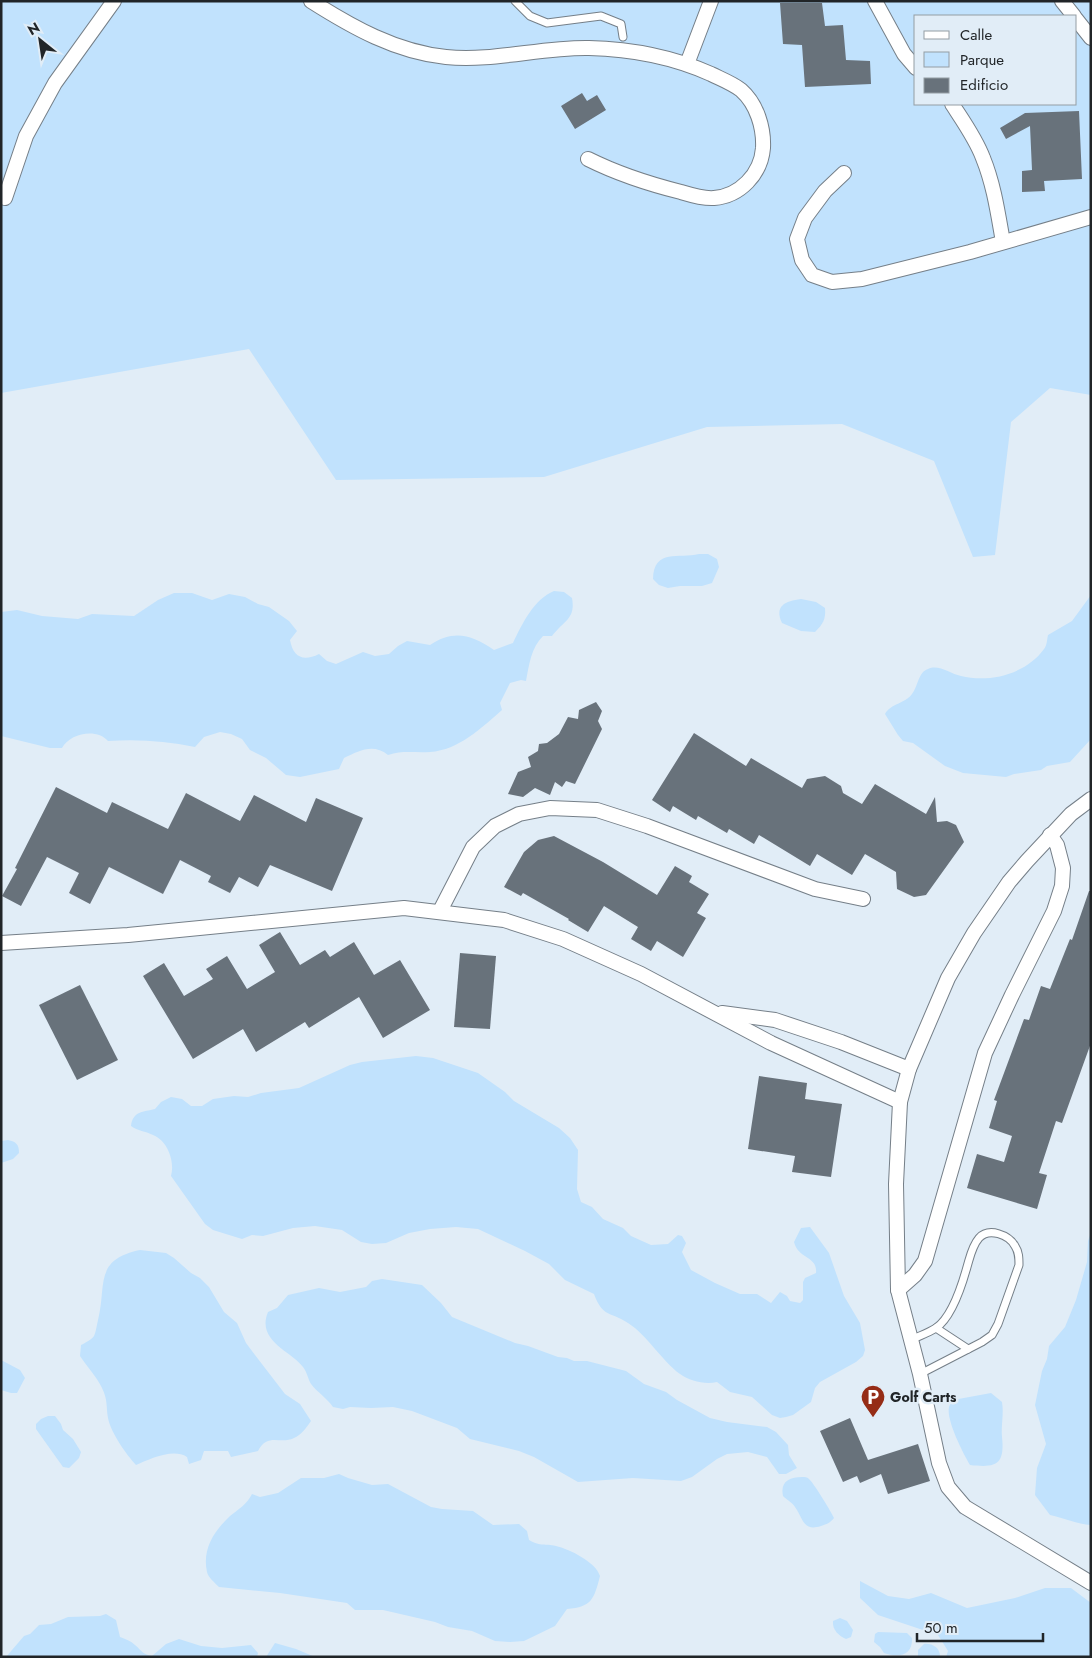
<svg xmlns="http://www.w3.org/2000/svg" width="1092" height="1658" font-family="Jost,sans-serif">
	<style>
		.green { fill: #c1e2fd; fill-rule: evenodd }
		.building { fill: #68727b }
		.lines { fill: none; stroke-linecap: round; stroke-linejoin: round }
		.service-casing { stroke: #757f88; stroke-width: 9 }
		.minor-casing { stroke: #757f88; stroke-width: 16 }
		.service { stroke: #fff; stroke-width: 7 }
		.minor { stroke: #fff; stroke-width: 14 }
		.labels { text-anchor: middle; stroke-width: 5; stroke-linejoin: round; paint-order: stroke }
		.poi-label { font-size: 14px; font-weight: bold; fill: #212528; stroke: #e1edf7; text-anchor: start }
	</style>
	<rect width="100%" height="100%" fill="#e1edf7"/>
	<g class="green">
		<path d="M1 1H1091V395L1050 388 1011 422 995 555 973 557 934 461 842 424 707 427 544 477 336 480 249 349 1 393ZM916 16H1076V104H916Z"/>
		<path d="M699 554H708L717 559 719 567 712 583 702 586H680L668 588 659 585 653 579C654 548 679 559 699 554Z"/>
		<path d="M554 591 564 592 572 598C576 619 563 621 552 636H543C531 648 529 665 526 681L521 680 510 683 500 703 502 710C481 728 459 750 430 752 414 753 403 750 388 755 373 743 359 751 344 758L339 769 300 777 286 775 266 758 250 750 242 739 231 734 220 732 204 737 195 747C166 741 138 739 108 741 97 728 70 733 62 748H50L1 736V612L17 610 42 616 78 619 92 614 134 616 158 600 174 593H192L212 600 229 594 245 597 258 604 269 607 289 621 297 631 290 640C293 657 303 662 319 654L327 661 336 664 363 652 375 656 389 654 398 646 407 641 430 645C454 629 472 635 494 650L513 643C522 624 534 599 554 591Z"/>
		<path d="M1091 595V739L1070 762 1047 766 1041 770 1014 774 1006 777 963 773 945 766 913 743 903 741 898 735 885 714C891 703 905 704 912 694 918 687 918 672 928 669 939 664 950 674 961 676 990 683 1026 674 1044 649 1047 646 1047 639 1048 635L1072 621Z"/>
		<path d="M801 599 816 602 825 608C826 619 823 624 815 632L801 631 782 623C774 606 785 601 801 599Z"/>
		<path d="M416 1056 433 1058 478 1073 505 1092 514 1101 559 1128 570 1138 578 1150 577 1189 581 1202 592 1207 603 1219 623 1228 631 1236 651 1245 668 1244 678 1235 682 1236 686 1243 682 1252 691 1270 715 1283 740 1294H757L771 1303 780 1292 787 1296 790 1301 800 1303 803 1300V1282L805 1278 816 1273C818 1256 798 1259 794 1242L801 1228 810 1227 829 1253 844 1296 860 1323 865 1350 863 1356 856 1362 820 1382 815 1388 811 1402 793 1415 786 1417 780 1418 772 1415 752 1397 730 1392 717 1382C705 1385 690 1381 680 1374 662 1361 647 1335 628 1323 610 1311 603 1318 594 1294L565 1280 549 1264 525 1251 478 1229 456 1227 430 1229 409 1233 386 1243 372 1244 361 1242 342 1230 315 1226 293 1228 263 1236 252 1235 242 1239 213 1230 205 1224 171 1176C175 1162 168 1141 153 1135 145 1131 138 1131 131 1126 133 1111 143 1112 155 1109L161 1102 171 1097 182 1099 191 1106H202L213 1099 234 1096 248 1097 261 1093 299 1088 350 1065 362 1062Z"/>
		<path d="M8 1140C16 1142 19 1144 19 1153L13 1159 1 1163V1141Z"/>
		<path d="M1091 1232V1525C1077 1524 1064 1518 1050 1515L1035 1495 1037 1468 1046 1444 1035 1405 1042 1371 1047 1359 1049 1346 1065 1327 1076 1300 1087 1262 1088 1241Z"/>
		<path d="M140 1250 166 1253 174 1258 191 1273 200 1278 209 1287 224 1312 237 1323 246 1343 255 1355 285 1394 300 1404 311 1421C307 1427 301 1435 294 1438 280 1445 268 1432 258 1451L231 1457 228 1451H204L201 1460 189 1464 187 1457C173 1448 150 1459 136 1465 126 1454 111 1433 108 1418 106 1407 108 1400 102 1388 97 1377 87 1367 80 1356L81 1345C85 1343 92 1339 94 1336 96 1332 97 1324 98 1320 107 1285 93 1260 140 1250Z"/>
		<path d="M382 1279 422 1285 441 1303 452 1317 515 1343 528 1346 558 1357 567 1358 574 1361H587L626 1371 644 1384 666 1392 677 1400 710 1418 727 1422 767 1427 776 1432 788 1445 789 1455 797 1468 786 1474H779L767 1457 748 1452 727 1454 717 1459 692 1477 681 1481 633 1478 578 1482 534 1457 519 1451 470 1439 457 1428 412 1411 393 1407 371 1408 350 1407 343 1409 333 1407C327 1398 318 1393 311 1384 308 1379 307 1372 303 1367 291 1351 256 1341 268 1312L277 1308 288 1295 319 1288 340 1292 366 1287 372 1281Z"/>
		<path d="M1 1360 20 1370 25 1378 17 1393H11L1 1390Z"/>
		<path d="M991 1393 1002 1402C1004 1414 1001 1425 1002 1437 1005 1465 996 1468 970 1465 963 1453 946 1420 949 1407 950 1405 951 1402 953 1400Z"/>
		<path d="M48 1416H55L61 1424 63 1430 73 1439 81 1452 79 1458 69 1468 63 1467 36 1429V1424L41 1419Z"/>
		<path d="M339 1474 348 1478 372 1485 388 1484 431 1507 442 1509 473 1511 493 1525 519 1524 527 1531 529 1540C542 1547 544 1543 556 1546 569 1549 596 1562 600 1576 594 1599 592 1607 567 1609L555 1626 524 1641 510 1642 495 1641 472 1631 448 1627 435 1622 383 1610H355L347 1603 280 1593 219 1587C215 1583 208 1577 207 1572 202 1549 214 1531 230 1516 239 1509 247 1504 252 1494L260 1497 278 1493 301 1478H324Z"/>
		<path d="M802 1477C805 1477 807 1477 809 1479 813 1482 832 1513 834 1518 830 1523 827 1524 821 1526 803 1532 803 1518 795 1507 792 1502 787 1500 783 1496 780 1482 789 1477 802 1477Z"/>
		<path d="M860 1581 888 1596 909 1599 931 1593 967 1608 1015 1598 1045 1588H1071L1091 1603V1657H946L948 1651 938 1635 878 1615 860 1598Z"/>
		<path d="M106 1614 116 1620 120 1637C125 1639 131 1641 135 1645 142 1651 142 1654 152 1656L166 1644 179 1639 201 1646 222 1648 251 1645 258 1653 257 1657H6L24 1636 30 1634 39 1625 51 1624 68 1617 100 1616Z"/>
		<path d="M840 1618 847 1621 853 1630 851 1637 846 1639C839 1636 832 1630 833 1621Z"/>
		<path d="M878 1632 907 1633 912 1638C913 1656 898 1658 884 1653L880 1647 874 1642 875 1634Z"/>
		<path d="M275 1643 296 1649 315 1657H266Z"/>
		<path d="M924 1644C932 1643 940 1648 940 1656L918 1657V1650Z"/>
	</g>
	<g class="building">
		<path d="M780 3H822L825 26 843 25 846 60 870 61 871 84 805 87 802 45 783 44Z"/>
		<path d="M582 93 587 101 597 95 606 110 575 129 561 106Z"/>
		<path d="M1079 111 1082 179 1044 181 1045 191 1022 192V171L1032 170 1030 126 1006 139 1000 128 1025 113Z"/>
		<path d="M596 702 602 711 598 721 602 729 575 784 566 781 562 787 555 782 550 795 535 788 523 797 508 794 518 772 531 767 528 757 538 751 539 744 547 743 559 734 568 717 578 719 579 710Z"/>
		<path d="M694 733 746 766 751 758 802 788 807 779 825 776 841 786 843 793 862 804 875 784 926 814 935 797 937 822 947 821 956 825 964 842 926 895 914 897 897 889 896 872 865 854 852 875 817 854 810 866 759 835 754 844 729 829 727 833 698 816 696 820 673 806 670 812 652 800Z"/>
		<path d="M56 787 107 813 112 802 168 829 186 793 240 821 254 795 306 822 316 798 363 818 332 891 270 865 258 887 239 877 230 893 208 882 211 876 180 860 163 894 109 867 90 904 69 893 79 873 47 857 21 906 2 896 17 869 15 868Z"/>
		<path d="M554 836 603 862 657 895 675 866 692 876 689 882 709 894 697 913 706 918 683 957 657 941 651 951 631 939 638 927 604 906 588 932 568 920 569 919 523 893 521 896 504 887 524 852 538 840Z"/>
		<path d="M1089 891H1091V1043L1062 1123 1056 1121 1039 1173 1047 1175 1037 1209 967 1188 977 1154 1004 1162 1012 1136 989 1128 997 1101 994 1100 1024 1019 1029 1020 1041 986 1050 989 1070 939 1072 940Z"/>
		<path d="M280 932 300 965 325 950 330 957 354 942 374 975 400 960 430 1010 383 1038 359 997 309 1028 305 1022 256 1052 243 1029 193 1059 143 976 164 963 184 996 213 979 206 969 227 956 247 989 275 972 259 945Z"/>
		<path d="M460 953 496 956 490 1029 454 1027Z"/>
		<path d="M80 985 118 1060 77 1080 39 1005Z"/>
		<path d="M759 1076 807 1083 805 1099 842 1104 831 1177 792 1172 795 1156 748 1149Z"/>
		<path d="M850 1418 868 1460 918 1444 930 1481 888 1494 881 1474 860 1483 857 1476 843 1482 820 1431Z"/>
	</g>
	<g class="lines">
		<defs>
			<g id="service">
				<path d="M515 1 530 16 547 23 601 16 621 24 623 37"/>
				<path d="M936 1328 968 1349"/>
				<path d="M911 1340C919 1336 928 1333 936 1328 952 1317 962 1285 967 1267 970 1257 972 1246 979 1238 989 1227 1009 1235 1015 1246 1019 1252 1019 1258 1019 1265L998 1324 992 1335 982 1342 920 1374"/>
			</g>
			<g id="minor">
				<path d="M311 1C352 27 396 52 446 57 492 62 542 47 589 48 631 49 673 57 711 74 721 79 732 83 741 90 757 104 764 128 763 148 761 174 740 196 714 198 704 199 691 195 681 192 649 184 618 174 588 159"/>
				<path d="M875 1 904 54 916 68"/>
				<path d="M1062 1 1074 16"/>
				<path d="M1076 19 1091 38"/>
				<path d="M687 64 711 1"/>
				<path d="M952 104C963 121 976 139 983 158 994 185 998 214 1003 242"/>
				<path d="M844 173 825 191 805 218 797 239 802 260 812 275 832 282 862 279 970 252 1091 217"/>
				<path d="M5 198 26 136 55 83 114 1"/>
				<path d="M1091 799 1071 814 1027 861 1009 882 974 933 948 978 909 1069 900 1102 896 1184 898 1290 920 1374 939 1463 948 1487 965 1507 1091 1583"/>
				<path d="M440 911 473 847 495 826 519 814 550 808 597 810 647 826 815 889 863 899"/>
				<path d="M1 943 128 935 404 908 504 920 563 939 641 974 771 1043 900 1102"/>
				<path d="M722 1013 775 1020 841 1042 909 1069"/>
				<path d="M898 1290 915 1275 925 1261 985 1053 1012 995 1054 911 1062 886 1063 868 1057 845 1050 835"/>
			</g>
		</defs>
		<use href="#service" class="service-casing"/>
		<use href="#minor" class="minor-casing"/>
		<use href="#service" class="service"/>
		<use href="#minor" class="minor"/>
	</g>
	<defs>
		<symbol id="parking-pin" viewBox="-11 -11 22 30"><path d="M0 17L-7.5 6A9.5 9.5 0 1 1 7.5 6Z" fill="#952c16" stroke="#e1edf7"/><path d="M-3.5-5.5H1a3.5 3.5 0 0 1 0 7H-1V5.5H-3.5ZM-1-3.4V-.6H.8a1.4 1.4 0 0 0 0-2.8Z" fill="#fff"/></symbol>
	</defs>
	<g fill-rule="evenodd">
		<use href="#parking-pin" x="859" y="1383" width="28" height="38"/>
	</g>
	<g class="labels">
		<g class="poi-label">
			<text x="890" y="1402">Golf Carts</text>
		</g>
	</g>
	<rect width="1092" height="1658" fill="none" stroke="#212528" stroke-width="5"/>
	<rect x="914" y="15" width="162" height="90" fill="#e1edf7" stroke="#949da4"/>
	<rect x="924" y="31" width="25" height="8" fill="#ffffff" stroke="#949da4"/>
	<text x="960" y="40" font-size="15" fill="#212528">Calle</text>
	<rect x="924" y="52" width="25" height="15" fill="#c1e2fd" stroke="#949da4"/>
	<text x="960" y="65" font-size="15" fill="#212528">Parque</text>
	<rect x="924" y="78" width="25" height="15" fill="#68727b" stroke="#949da4"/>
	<text x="960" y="90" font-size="15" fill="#212528">Edificio</text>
	<g transform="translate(40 40) rotate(330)" stroke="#e1edf7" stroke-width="4" paint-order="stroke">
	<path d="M0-4L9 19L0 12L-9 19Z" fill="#212528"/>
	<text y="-8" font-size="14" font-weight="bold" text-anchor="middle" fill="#212528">N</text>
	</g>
	<path d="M917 1633v8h126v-8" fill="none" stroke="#212528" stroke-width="2.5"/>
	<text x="924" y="1633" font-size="15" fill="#212528" stroke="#e1edf7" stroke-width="4" paint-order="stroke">50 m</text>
</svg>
